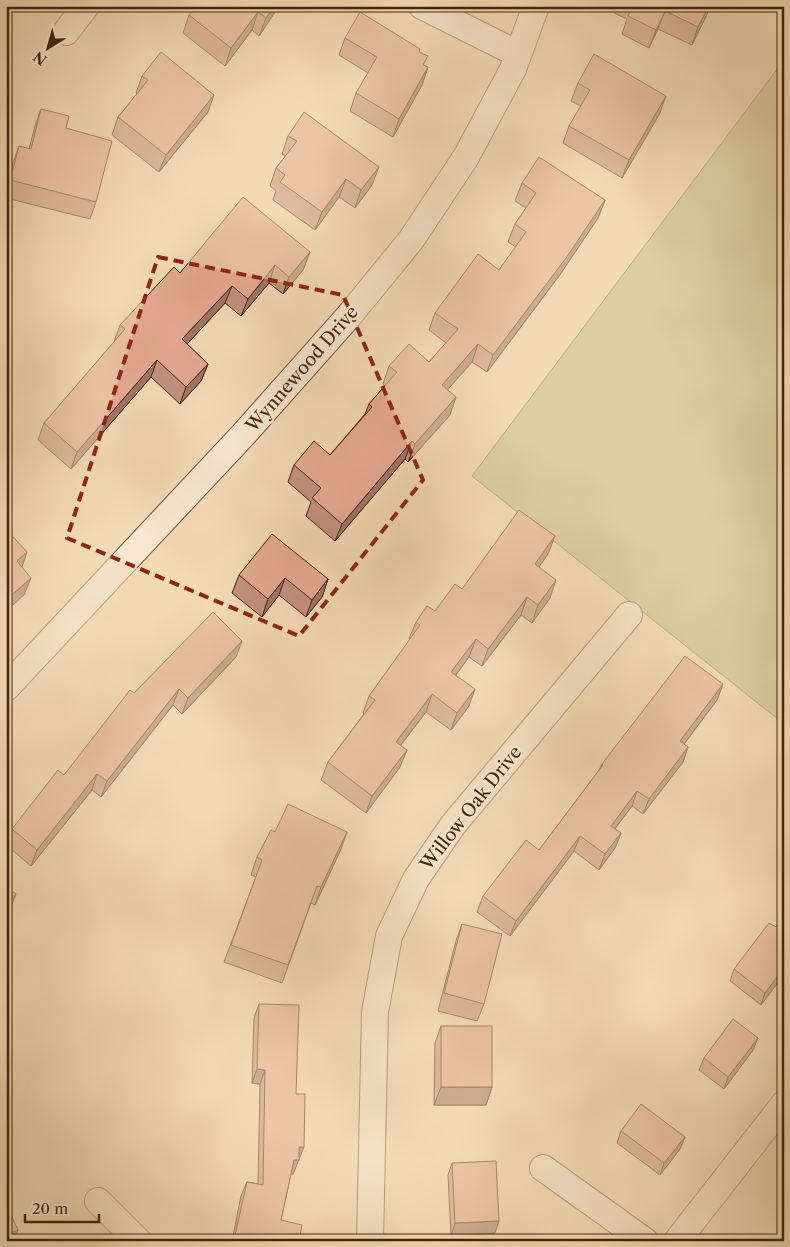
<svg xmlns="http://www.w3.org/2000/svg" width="790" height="1247" font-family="'Libre Caslon Text',serif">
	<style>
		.green { fill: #c1be89; stroke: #82714a }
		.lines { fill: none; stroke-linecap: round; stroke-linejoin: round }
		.street-casing { stroke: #6f5236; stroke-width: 28 }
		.street { stroke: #f7e7d0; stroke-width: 26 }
		.wall { fill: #c5917e; stroke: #43240c }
		.shaded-wall { fill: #a07667; stroke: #43240c }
		.building { fill: #e5a993; stroke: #43240c }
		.marked { fill: none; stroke: #8f2418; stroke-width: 4; stroke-dasharray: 10 6; stroke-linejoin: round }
		.labels { text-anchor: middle; stroke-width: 5; stroke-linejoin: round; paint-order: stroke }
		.street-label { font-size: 18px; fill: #43240c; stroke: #f7e7d0 }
	</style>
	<rect width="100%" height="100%" fill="#f3dab6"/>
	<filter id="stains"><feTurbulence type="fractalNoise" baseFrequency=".004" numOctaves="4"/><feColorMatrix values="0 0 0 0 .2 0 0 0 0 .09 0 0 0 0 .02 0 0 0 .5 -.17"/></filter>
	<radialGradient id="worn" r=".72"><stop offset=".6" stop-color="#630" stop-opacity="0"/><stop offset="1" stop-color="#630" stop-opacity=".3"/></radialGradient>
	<path class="green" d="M784 60V724L472 476Z"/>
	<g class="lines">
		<defs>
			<g id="street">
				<path d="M422 6 518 54"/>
				<path d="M66 32 86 6"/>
				<path d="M6 688 243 435 348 317 411 240 466 157 513 69 536 6"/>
				<path d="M543 1168 645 1241"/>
				<path d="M98 1201 138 1241"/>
				<path d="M370 1241 375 1012 389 936 416 879 453 825 629 615"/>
				<path d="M677 1241 784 1104"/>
			</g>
		</defs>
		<use href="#street" class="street-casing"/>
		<use href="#street" class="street"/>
	</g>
	<g class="wall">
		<path d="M279 6 259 36 252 30 225 66 183 33 189 15Z"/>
		<path d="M605 6H711L692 45 658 29 649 48 622 34 627 19 604 8Z"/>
		<path d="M345 38 419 52 424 66 428 67 422 85 393 137 350 111 356 93 368 73 339 55Z"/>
		<path d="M142 76 208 112 159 172 112 135 118 117 137 94 136 93Z"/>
		<path d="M578 83 660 113 622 178 563 143 569 126 581 106 571 101Z"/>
		<path d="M41 109 66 128 96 202 90 219 6 198V188L13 163 19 146 29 149 35 126Z"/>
		<path d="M288 136 372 185 355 208 339 197 315 230 273 200 276 191 270 186 276 168 286 156 282 154Z"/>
		<path d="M522 183 605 200 598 218 559 276 487 372 472 362 447 389 450 415 408 462 405 459 335 541 306 516 311 502 288 482 294 465 330 455 365 414 369 404 385 386 383 384 389 366 429 362 446 343 429 330 435 313 499 270 516 247 508 242 515 224 526 208 515 201Z"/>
		<path d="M310 252 303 270 283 294 269 283 241 316 225 303 187 344 208 364 201 381 180 404 151 377 71 469 38 440 44 423 114 342 120 325 180 273Z"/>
		<path d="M548 554 539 567 550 598 532 623 521 615 482 666 469 657 456 675 469 706 451 730 426 712 401 745 400 767 366 813 321 780 328 762 364 714 363 713 369 696 410 640 409 639 416 622 435 611 462 589Z"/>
		<path d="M239 575 328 579 322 597 306 617 279 595 262 617 232 593Z"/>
		<path d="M236 657 182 714 173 705 101 797 92 790 31 866 6 845 12 829 64 775 134 693Z"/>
		<path d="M723 684 717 700 684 744 688 747 683 762 643 814 632 806 615 829 621 833 615 848 599 870 574 851 510 936 477 912 483 896 539 850 599 770 602 764Z"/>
		<path d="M275 832 341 849 315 905 311 903 282 983 224 962 256 877 251 875 257 857Z"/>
		<path d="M462 924 484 1004 477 1021 438 1011 456 941Z"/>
		<path d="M776 927 784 974 761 1005 730 981 734 969Z"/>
		<path d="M259 1004 296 1094 299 1161H298L293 1174H291L281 1220 299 1241H232L241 1196 247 1182 258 1184 260 1084 252 1083 254 1018Z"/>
		<path d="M441 1026 492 1087 486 1105H434L435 1043Z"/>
		<path d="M753 1050 724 1089 699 1070 704 1058Z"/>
		<path d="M621 1131 685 1137 680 1149 660 1175 617 1143Z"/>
		<path d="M452 1163 495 1233 451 1236 448 1175Z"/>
	</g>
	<g class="shaded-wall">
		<path d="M274 6H279L259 36 266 18Z"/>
		<path d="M709 6H711L692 45 698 27Z"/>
		<path d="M665 11 658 29 649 48 656 30Z"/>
		<path d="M258 12 252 30 225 66 231 48Z"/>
		<path d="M428 67 422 85 393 137 399 119Z"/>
		<path d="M214 95 208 112 159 172 166 155Z"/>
		<path d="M666 96 660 113 622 178 629 160Z"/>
		<path d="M379 167 372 185 355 208 361 190Z"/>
		<path d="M346 179 339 197 315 230 322 212Z"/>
		<path d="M605 200 598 218 559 276 487 372 493 355Z"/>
		<path d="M310 252 303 270 283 294 289 277Z"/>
		<path d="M275 265 269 283 241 316 248 299Z"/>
		<path d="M232 286 225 303 175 357 182 339Z"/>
		<path d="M478 344 472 362 436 403 442 385Z"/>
		<path d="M157 360 151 377 71 469 77 452Z"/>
		<path d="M208 364 201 381 180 404 186 387Z"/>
		<path d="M456 397 450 415 408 462 415 444Z"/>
		<path d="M412 441 405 459 335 541 342 524Z"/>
		<path d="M555 536 548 554 528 582 535 564Z"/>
		<path d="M27 552 21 570 17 561Z"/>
		<path d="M31 578 24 595 6 611V600Z"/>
		<path d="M285 578 279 595 262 617 268 599Z"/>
		<path d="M328 579 322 597 306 617 312 600Z"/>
		<path d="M556 580 550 598 532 623 538 605Z"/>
		<path d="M527 597 521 615 482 666 488 649Z"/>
		<path d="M476 639 469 657 445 689 451 672Z"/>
		<path d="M242 641 236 657 182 714 188 698Z"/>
		<path d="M723 684 717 700 675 756 680 741Z"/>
		<path d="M179 689 173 705 101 797 107 781Z"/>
		<path d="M475 689 469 706 451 730 457 713Z"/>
		<path d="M432 694 426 712 390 759 396 742Z"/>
		<path d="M688 747 683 762 643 814 649 799Z"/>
		<path d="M407 750 400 767 366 813 372 796Z"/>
		<path d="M97 774 92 790 31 866 37 850Z"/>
		<path d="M637 791 632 806 605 841 611 826Z"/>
		<path d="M347 832 341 849 315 905 321 887Z"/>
		<path d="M621 833 615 848 599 870 605 854Z"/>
		<path d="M580 836 574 851 510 936 516 921Z"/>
		<path d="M16 894 9 912 6 916V907Z"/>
		<path d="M784 968V974L761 1005 765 993Z"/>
		<path d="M758 1038 753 1050 724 1089 728 1077Z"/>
		<path d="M257 1069 265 1070 260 1084 252 1083Z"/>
		<path d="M441 1087H492L486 1105H434Z"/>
		<path d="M685 1137 680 1149 660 1175 664 1163Z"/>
		<path d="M299 1147H304L293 1174H289Z"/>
		<path d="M499 1221 495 1233 451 1236 455 1223Z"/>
		<path d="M18 1230 14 1241H6V1235Z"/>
	</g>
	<g class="building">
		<path d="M196 6H274L266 18 258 12 231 48 189 15Z"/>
		<path d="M633 6H709L698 27 665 11 656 30 628 16Z"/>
		<path d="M360 12 420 49 419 52 428 56 423 65 428 67 399 119 356 93 377 57 345 38Z"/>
		<path d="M161 52 214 95 166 155 118 117 148 80 142 76Z"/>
		<path d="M594 54 666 96 629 160 569 126 590 90 578 83Z"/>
		<path d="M41 109 69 116 66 128 112 141 96 202 10 180 19 146 31 149Z"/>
		<path d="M304 112 379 167 361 190 346 179 322 212 280 182 285 175 276 168 297 141 288 136Z"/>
		<path d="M539 157 605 200 566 258 493 355 478 344 442 385 456 397 415 444 412 441 342 524 312 498 321 488 294 465 314 441 330 455 372 407 369 404 397 372 389 366 409 344 429 362 458 329 435 313 478 254 499 270 526 232 515 224 536 193 522 183Z"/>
		<path d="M243 197 310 252 289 277 275 265 248 299 232 286 182 339 208 364 186 387 157 360 77 452 44 423 125 329 120 325 174 267 180 273Z"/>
		<path d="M519 510 555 536 535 564 556 580 538 605 527 597 488 649 476 639 451 672 475 689 457 713 432 694 396 742 407 750 372 796 328 762 375 700 369 696 420 625 416 622 427 606 435 611 455 584 462 589Z"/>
		<path d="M6 529 27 552 17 561 31 578 6 600Z"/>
		<path d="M272 534 328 579 312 600 285 578 268 599 239 575Z"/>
		<path d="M213 612 242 641 188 698 179 689 107 781 97 774 37 850 12 829 58 770 64 775 130 690 134 693Z"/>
		<path d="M685 656 723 684 680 741 688 747 649 799 637 791 611 826 621 833 605 854 580 836 516 921 483 896 526 840 539 850 603 765 602 764Z"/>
		<path d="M288 804 347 832 321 887 317 886 288 965 231 945 262 860 257 857 271 830 275 832Z"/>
		<path d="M6 887 16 894 6 907Z"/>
		<path d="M784 917V968L765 993 734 969 769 923 776 927Z"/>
		<path d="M462 924 502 934 484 1004 444 993Z"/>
		<path d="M259 1004 299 1005 296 1094H305L304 1147H299V1160H294L281 1220 302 1225 299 1241H242L234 1239 247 1182 263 1185 265 1070 257 1069Z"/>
		<path d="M733 1019 758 1038 728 1077 704 1058Z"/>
		<rect x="441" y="1026" width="51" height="61"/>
		<path d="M641 1104 685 1137 664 1163 621 1131Z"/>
		<path d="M496 1161 499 1221 455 1223 452 1163Z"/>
		<path d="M6 1204 18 1230 6 1235Z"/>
		<path d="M784 1226V1241H773Z"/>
		<path d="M451 1237 470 1241H450Z"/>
	</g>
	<path d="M0 0H790V1247H0ZM158 257 343 295 423 480 299 636 67 538Z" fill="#f3dab6" fill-opacity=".55" fill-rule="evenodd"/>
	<path class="marked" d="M158 257 343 295 423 480 299 636 67 538Z"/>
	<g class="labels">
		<g class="street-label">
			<text transform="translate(302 369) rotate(-49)" y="6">Wynnewood Drive</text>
			<text transform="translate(471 808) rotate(-52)" y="6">Willow Oak Drive</text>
		</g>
	</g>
	<rect width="790" height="1247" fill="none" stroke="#f3dab6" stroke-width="25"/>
	<rect x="8" y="8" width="775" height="1232" fill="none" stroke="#43240c" stroke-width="2.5"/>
	<rect x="12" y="12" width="765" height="1222" fill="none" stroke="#43240c"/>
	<g transform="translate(48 48) rotate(217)" stroke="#f7e7d0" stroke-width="4" paint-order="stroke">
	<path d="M0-4L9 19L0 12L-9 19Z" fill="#43240c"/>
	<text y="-8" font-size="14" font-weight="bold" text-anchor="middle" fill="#43240c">N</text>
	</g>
	<path d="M25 1214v8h74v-8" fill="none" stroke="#43240c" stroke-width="2.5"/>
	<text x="32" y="1214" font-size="15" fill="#43240c" stroke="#f7e7d0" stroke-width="4" paint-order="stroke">20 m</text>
	<rect width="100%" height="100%" filter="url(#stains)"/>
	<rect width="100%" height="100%" fill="url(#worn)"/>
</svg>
